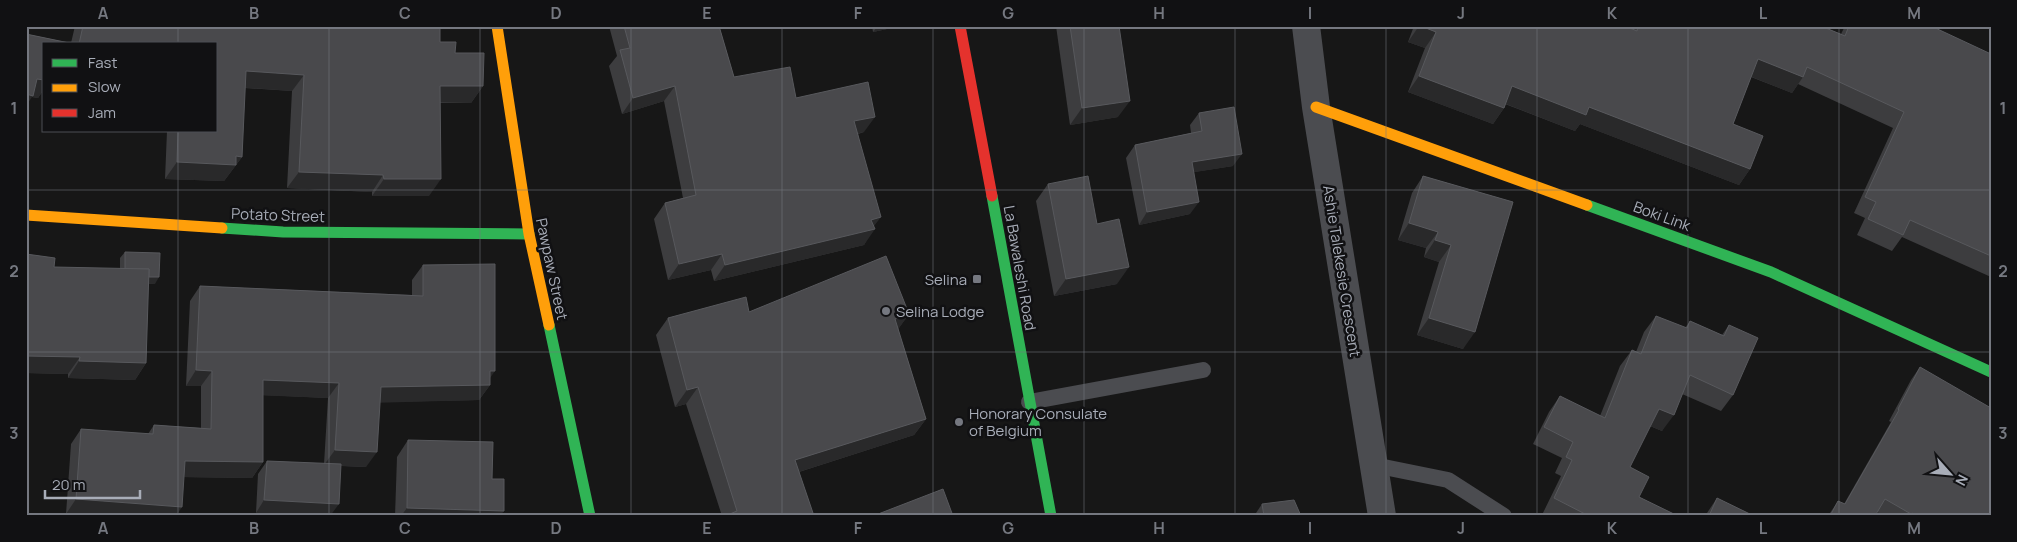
<svg xmlns="http://www.w3.org/2000/svg" width="2017" height="542" viewBox="0 0 2017 542" font-family="Manrope,sans-serif">
  <rect width="100%" height="100%" fill="#171717"/>
  <g fill="none" stroke-linecap="round" stroke-linejoin="round">
    <g stroke="#4b4c50" stroke-width="16">
      <polyline points="1029,402 1203,370"/>
      <polyline points="1374,465 1448,480 1504,516"/>
    </g>
    <polyline stroke="#4b4c50" stroke-width="28" points="1306,26 1316,107 1382,516"/>
    <g stroke="#30b455" stroke-width="11">
      <polyline points="992,196 1051,516"/>
      <polyline points="1587,205 1771,272 1991,372"/>
      <polyline points="222,228 283,232 529,234"/>
      <polyline points="549,325 590,516"/>
    </g>
    <g stroke="#ff9f0a" stroke-width="11">
      <polyline points="497,26 529,234 549,325"/>
      <polyline points="1316,107 1587,205"/>
      <polyline points="26,215 222,228"/>
    </g>
    <polyline stroke="#e5322d" stroke-width="11" points="960,26 992,196"/>
  </g>
  <g fill="#3d3d3f">
    <polygon points="75,26 440,26 440,42 455,53 483,86 471,103 440,103 429,196 372,196 372,192 287,188 292,91 245,88 242,157 224,181 165,179 167,131 216,131 216,44 44,44 42,92 38,98 32,97 26,34 71,43"/>
    <polygon points="609,26 719,26 734,77 796,98 864,132 858,134 874,227 864,245 714,281 711,270 668,280 654,219 665,203 683,198 664,101 622,114 609,66 617,56"/>
    <polygon points="872,26 901,26 873,32"/>
    <polygon points="1056,26 1119,26 1118,117 1070,125"/>
    <polygon points="1414,26 1625,26 1632,29 1633,26 1821,26 1841,34 1845,26 1931,26 1990,162 1991,162 1991,277 1902,237 1892,251 1857,235 1865,218 1854,213 1893,128 1798,84 1792,93 1751,77 1733,124 1750,169 1739,185 1580,124 1575,131 1505,104 1504,108 1493,124 1408,92 1425,48 1408,42"/>
    <polygon points="1199,113 1233,166 1194,172 1190,214 1139,225 1126,158 1135,145 1191,133 1190,125"/>
    <polygon points="1423,176 1513,202 1463,349 1417,335 1439,262 1424,257 1426,248 1398,240 1412,193"/>
    <polygon points="1048,184 1097,224 1117,284 1054,296 1036,201"/>
    <polygon points="125,252 155,284 148,284 146,363 135,380 68,378 68,374 26,373 26,254 54,267 120,269 120,258"/>
    <polygon points="423,265 490,379 490,385 479,400 380,402 366,467 341,466 256,513 258,474 267,461 324,464 328,398 263,395 263,462 252,478 184,477 66,514 71,444 81,429 148,434 154,425 201,428 201,386 186,386 190,301 200,286 412,295 412,280"/>
    <polygon points="749,312 909,314 898,329 926,419 914,435 799,472 814,516 722,516 686,404 675,407 656,335 668,318"/>
    <polygon points="1656,316 1685,328 1690,321 1722,335 1729,325 1733,395 1721,411 1682,394 1662,431 1650,426 1630,467 1639,497 1678,516 1545,516 1542,515 1561,476 1555,473 1562,458 1533,444 1549,412 1560,396 1600,416 1620,366 1632,350 1636,352 1644,332"/>
    <polygon points="1920,367 1991,516 1884,516 1877,512 1875,516 1828,516 1838,501 1844,504 1891,422 1889,421 1911,380"/>
    <polygon points="408,440 492,479 500,516 395,516 397,457"/>
    <polygon points="1717,498 1754,516 1705,516"/>
    <polygon points="1262,504 1301,516 1254,516"/>
  </g>
  <g fill="#29292a">
    <polygon points="878,26 901,26 873,32"/>
    <polygon points="1419,26 1436,32 1425,48 1408,42"/>
    <polygon points="1758,59 1803,77 1792,93 1747,75"/>
    <polygon points="246,71 304,75 292,91 235,87"/>
    <polygon points="1419,76 1504,108 1493,124 1408,92"/>
    <polygon points="37,79 44,80 44,93 42,92 38,98 32,97 26,106 26,94"/>
    <polygon points="440,86 483,86 471,103 428,102"/>
    <polygon points="675,86 664,101 622,114 633,98"/>
    <polygon points="1512,86 1589,107 1750,169 1739,185 1580,124 1575,131 1501,102"/>
    <polygon points="1130,101 1118,117 1070,125 1082,108"/>
    <polygon points="875,117 864,132 843,137 854,121"/>
    <polygon points="1242,154 1233,166 1183,174 1192,162"/>
    <polygon points="236,156 242,157 224,181 165,179 177,162"/>
    <polygon points="299,172 383,175 372,192 287,188"/>
    <polygon points="384,179 441,179 429,196 372,196"/>
    <polygon points="1199,202 1190,214 1139,225 1147,212"/>
    <polygon points="881,217 871,230 875,229 864,245 714,281 725,265"/>
    <polygon points="1409,223 1438,232 1426,248 1398,240"/>
    <polygon points="1435,240 1451,245 1439,262 1424,257"/>
    <polygon points="722,254 711,270 668,280 679,264"/>
    <polygon points="1129,267 1117,284 1054,296 1066,279"/>
    <polygon points="124,276 159,277 155,284 120,283"/>
    <polygon points="909,314 897,331 895,319"/>
    <polygon points="1429,318 1475,332 1463,349 1417,335"/>
    <polygon points="26,356 80,357 68,374 26,373"/>
    <polygon points="79,361 146,363 135,380 68,378"/>
    <polygon points="196,370 212,371 201,386 186,386"/>
    <polygon points="490,371 495,371 485,385 490,385 479,400 370,403 381,387"/>
    <polygon points="263,380 339,383 328,398 252,395"/>
    <polygon points="698,387 686,404 675,407 687,390"/>
    <polygon points="1659,409 1674,415 1662,431 1648,425"/>
    <polygon points="926,419 914,435 783,477 795,460"/>
    <polygon points="335,450 377,452 366,467 324,465"/>
    <polygon points="185,461 263,462 252,478 175,477"/>
    <polygon points="76,499 182,507 176,516 84,516 66,514"/>
    <polygon points="264,500 339,504 330,516 256,513"/>
    <polygon points="407,508 504,511 500,516 401,516"/>
  </g>
  <g fill="#49494c" stroke="#58595d">
    <polygon points="83,26 440,26 440,42 456,42 455,53 484,53 483,86 440,86 441,179 384,179 383,175 299,172 304,75 246,71 242,157 236,156 236,165 177,162 178,131 216,131 216,44 79,44"/>
    <polygon points="624,26 719,26 734,77 790,67 796,98 868,82 875,117 854,121 881,217 871,220 875,229 725,265 722,254 679,264 665,203 696,195 675,86 633,98 620,50 630,48"/>
    <polygon points="1070,26 1119,26 1130,101 1082,108"/>
    <polygon points="1421,26 1625,26 1637,31 1638,26 1821,26 1845,36 1849,26 1931,26 1991,54 1991,160 1990,162 1991,162 1991,256 1910,220 1903,235 1868,219 1876,202 1865,197 1904,112 1807,67 1803,77 1758,59 1733,124 1763,136 1750,169 1589,107 1586,115 1512,86 1504,108 1419,76 1436,32"/>
    <polygon points="26,34 74,44 44,44 44,80 37,79 33,96 26,94"/>
    <polygon points="1234,107 1242,154 1192,162 1199,202 1147,212 1135,145 1202,131 1199,113"/>
    <polygon points="1088,176 1097,224 1119,219 1129,267 1066,279 1048,184"/>
    <polygon points="1423,176 1513,202 1475,332 1429,318 1451,245 1435,240 1438,232 1409,223"/>
    <polygon points="125,252 160,253 159,277 149,277 149,269 125,269"/>
    <polygon points="26,254 55,258 54,267 149,269 146,363 79,361 80,357 26,356"/>
    <polygon points="886,256 909,314 895,319 926,419 795,460 814,516 725,516 737,511 698,387 687,390 668,318 746,297 749,312"/>
    <polygon points="495,264 495,371 490,371 490,385 381,387 377,452 335,450 339,383 263,380 263,462 185,461 182,507 76,499 81,429 153,434 154,425 211,429 212,371 196,370 200,286 423,296 423,265"/>
    <polygon points="1656,316 1687,328 1690,321 1724,336 1729,325 1758,338 1733,395 1690,375 1674,415 1659,409 1630,467 1649,477 1639,497 1678,516 1589,516 1554,498 1572,460 1566,457 1573,442 1544,427 1560,396 1605,418 1632,350 1641,354"/>
    <polygon points="1920,367 1991,408 1991,516 1917,516 1912,513 1911,514 1885,499 1875,516 1830,516 1838,501 1845,504 1899,410 1898,409"/>
    <polygon points="408,440 493,442 492,479 504,479 504,511 407,508"/>
    <polygon points="267,461 341,464 339,504 264,500"/>
    <polygon points="943,489 953,516 873,516"/>
    <polygon points="1717,498 1754,516 1709,516"/>
    <polygon points="1294,500 1301,516 1264,516 1262,504"/>
  </g>
  <path fill="none" stroke="#757880" stroke-width="1" stroke-opacity="0.55" d="M178,26v18M329,26v490M480,26v490M631,26v490M782,26v490M933,26v490M1084,26v490M1235,26v490M1386,26v490M1537,26v490M1688,26v490M1839,26v490M178,131v385M26,190h1965M26,352h1965"/>
  <g fill="#757880" stroke="#111113" stroke-width="2">
    <rect x="972" y="274" width="10" height="10" rx="2.5"/>
    <circle cx="886" cy="311" r="5"/>
    <circle cx="959" cy="422" r="5"/>
  </g>
  <g text-anchor="middle" dominant-baseline="central" stroke-width="5" stroke-linejoin="round" paint-order="stroke">
    <g font-size="15" fill="#a8adb8" stroke="#111113">
      <text transform="translate(278 215) rotate(2)">Potato Street</text>
      <text transform="translate(1662 216) rotate(20)">Boki Link</text>
      <text transform="translate(1020 268) rotate(80)">La Bawaleshi Road</text>
      <text transform="translate(552 269) rotate(78)">Pawpaw Street</text>
      <text transform="translate(1342 271) rotate(81)">Ashie Talekesie Crescent</text>
    </g>
    <g font-size="15" fill="#a8adb8" stroke="#111113" text-anchor="start">
      <text x="967" y="279" text-anchor="end">Selina</text>
      <text x="896" y="311">Selina Lodge</text>
      <text x="969" y="413">Honorary Consulate<tspan x="969" dy="17">of Belgium</tspan></text>
    </g>
  </g>
  <rect width="2017" height="542" fill="none" stroke="#111113" stroke-width="55"/>
  <rect x="42" y="42" width="175" height="90" fill="#111113" stroke="#4d4f55"/>
  <rect x="52" y="59" width="25" height="8" fill="#30b455" stroke="#4d4f55"/>
  <text x="88" y="68" font-size="15" fill="#a8adb8">Fast</text>
  <rect x="52" y="84" width="25" height="8" fill="#ff9f0a" stroke="#4d4f55"/>
  <text x="88" y="92" font-size="15" fill="#a8adb8">Slow</text>
  <rect x="52" y="109" width="25" height="8" fill="#e5322d" stroke="#4d4f55"/>
  <text x="88" y="118" font-size="15" fill="#a8adb8">Jam</text>
  <g transform="translate(1950 474) rotate(117)" stroke="#111113" stroke-width="4" paint-order="stroke">
  <path d="M0-4L9 19L0 12L-9 19Z" fill="#a8adb8"/>
  <text y="-8" font-size="14" font-weight="bold" text-anchor="middle" fill="#a8adb8">N</text>
  </g>
  <path d="M45 490v8h95v-8" fill="none" stroke="#a8adb8" stroke-width="2.5"/>
  <text x="52" y="490" font-size="15" fill="#a8adb8" stroke="#111113" stroke-width="4" paint-order="stroke">20 m</text>
  <rect x="28" y="28" width="1962" height="486" fill="none" stroke="#757880" stroke-width="2"/>
  <g font-size="16" text-anchor="middle" font-weight="bold" fill="#757880">
    <text x="103" y="19">A</text>
    <text x="254" y="19">B</text>
    <text x="405" y="19">C</text>
    <text x="556" y="19">D</text>
    <text x="707" y="19">E</text>
    <text x="858" y="19">F</text>
    <text x="1008" y="19">G</text>
    <text x="1159" y="19">H</text>
    <text x="1310" y="19">I</text>
    <text x="1461" y="19">J</text>
    <text x="1612" y="19">K</text>
    <text x="1763" y="19">L</text>
    <text x="1914" y="19">M</text>
    <text x="14" y="114">1</text>
    <text x="2003" y="114">1</text>
    <text x="14" y="277">2</text>
    <text x="2003" y="277">2</text>
    <text x="14" y="439">3</text>
    <text x="2003" y="439">3</text>
    <text x="103" y="534">A</text>
    <text x="254" y="534">B</text>
    <text x="405" y="534">C</text>
    <text x="556" y="534">D</text>
    <text x="707" y="534">E</text>
    <text x="858" y="534">F</text>
    <text x="1008" y="534">G</text>
    <text x="1159" y="534">H</text>
    <text x="1310" y="534">I</text>
    <text x="1461" y="534">J</text>
    <text x="1612" y="534">K</text>
    <text x="1763" y="534">L</text>
    <text x="1914" y="534">M</text>
  </g>
</svg>
